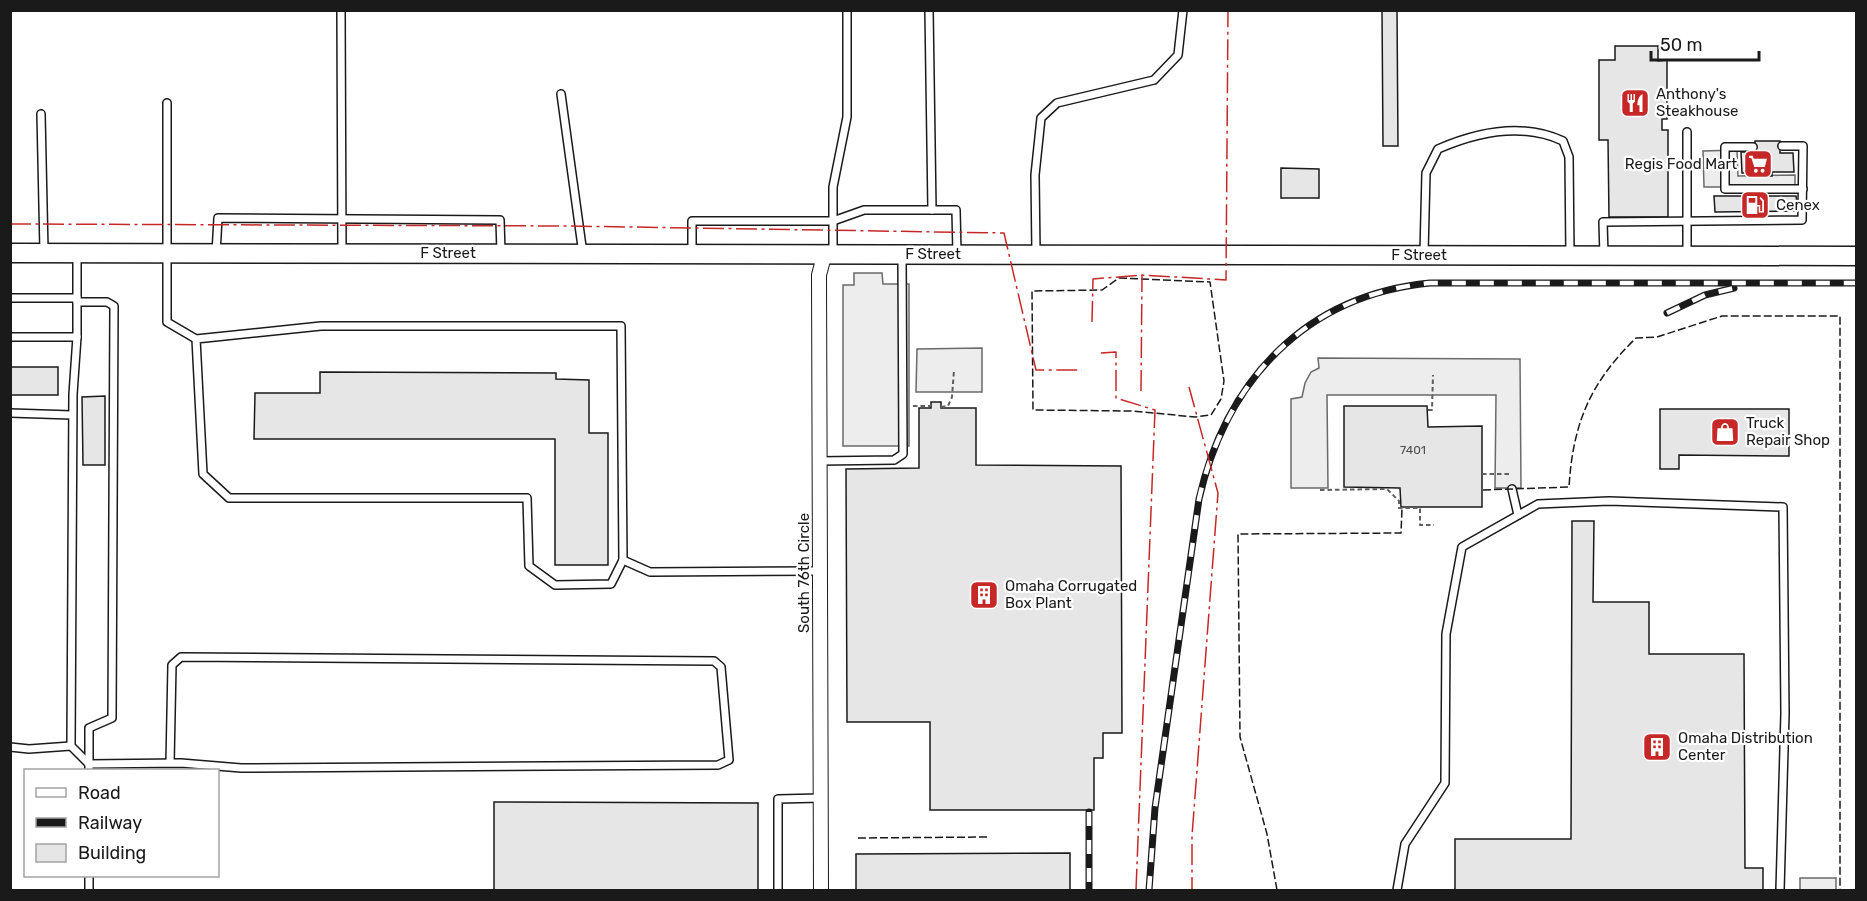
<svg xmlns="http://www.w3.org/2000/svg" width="1867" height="901" viewBox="0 0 1867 901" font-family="Rubik,sans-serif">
  <rect width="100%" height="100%" fill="#fff"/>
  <g fill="#ededed" stroke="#6a6a6a" stroke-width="1.5">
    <polygon points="1737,150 1738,176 1795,175 1795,187 1704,187 1703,151"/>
    <polygon points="854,273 882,273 883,284 909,284 909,446 843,446 843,285 854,285"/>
    <polygon points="982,348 982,392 916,392 917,349"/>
    <polygon points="1318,358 1520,359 1521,488 1495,488 1496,395 1327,395 1328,488 1291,488 1291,399 1302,397 1305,383 1311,372 1319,368"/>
    <rect x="1800" y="878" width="36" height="12"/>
  </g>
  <g fill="#e6e6e6" stroke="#1a1a1a" stroke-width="1.5">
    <polygon points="1382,10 1397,10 1398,146 1383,146"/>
    <polygon points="1615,46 1658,46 1658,61 1667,60 1667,119 1662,119 1662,130 1668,130 1668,217 1609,217 1608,140 1599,140 1599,60 1615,60"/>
    <polygon points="1755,141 1780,141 1780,153 1793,153 1794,172 1772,172 1772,176 1762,176 1762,173 1742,173 1741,152 1755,152"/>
    <polygon points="1281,168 1319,169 1319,198 1281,198"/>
    <polygon points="1714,196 1796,196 1798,211 1715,212"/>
    <rect x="10" y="367" width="48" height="28"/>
    <polygon points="320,372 556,373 556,379 589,380 589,433 608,433 608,565 555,565 555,439 254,439 255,393 320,393"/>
    <polygon points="105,396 105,465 83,465 82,397"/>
    <polygon points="931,402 941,402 941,408 976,408 976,465 1121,466 1122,733 1103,733 1103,758 1094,758 1094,810 930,810 930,722 847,722 846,469 919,468 919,408 931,408"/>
    <polygon points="1344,406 1427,406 1428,427 1482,426 1482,507 1401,507 1400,488 1344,487"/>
    <polygon points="1660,409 1789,409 1789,456 1679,455 1679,469 1660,469"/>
    <polygon points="1572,521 1594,521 1593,602 1649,602 1649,654 1744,654 1745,868 1763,868 1763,890 1455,890 1455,839 1571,839"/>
    <polygon points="494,802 758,803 758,890 494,890"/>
    <polygon points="1070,853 1070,890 856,890 856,854"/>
  </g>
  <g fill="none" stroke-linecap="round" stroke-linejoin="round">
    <g stroke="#1a1a1a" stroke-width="10">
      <g id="lane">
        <polyline points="341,10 342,253"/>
        <polyline points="929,10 932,210"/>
        <polyline points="561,94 583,254"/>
        <polyline points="167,103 167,322 196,339 203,474 229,498 527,498 529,566 555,585 611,584 623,560 621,326 321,326 196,339"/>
        <polyline points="41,114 44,251"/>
        <polyline points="1753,147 1725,147 1725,189 1803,189"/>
        <polyline points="216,253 218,218 500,220 501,253"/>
        <polyline points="833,253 833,187 847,117 847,10"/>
        <polyline points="1036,253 1035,175 1041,118 1057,103 1154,80 1178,55 1183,10"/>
        <path d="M1424,253l2,-80 12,-24c39,-17 84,-27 125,-8l6,16 1,98"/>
        <polyline points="1687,253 1687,132"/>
        <polyline points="692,254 692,221 833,221 864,210 956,210 957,254"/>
        <polyline points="77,255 77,337 73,394 71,746 89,764 181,763 241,768 718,765 729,760 721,667 714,661 181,657 172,665 170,763"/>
        <polyline points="1604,255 1603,222 1802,220 1803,146 1782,146"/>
        <polyline points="10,298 77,298"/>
        <polyline points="77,302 107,302 114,306 112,718 89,728 89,770"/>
        <polyline points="10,337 77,337"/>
        <polyline points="10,413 72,415"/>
        <polyline points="820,461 894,460 903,454 902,257"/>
        <polyline points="1512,489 1518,515"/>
        <polyline points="623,560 650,572 821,571"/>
        <polyline points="10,747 29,749 71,746"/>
        <polyline points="89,890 89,876"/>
        <polyline points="778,890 778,799 821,798"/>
        <polyline points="1397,890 1405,844 1445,783 1446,634 1462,547 1538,504 1609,501 1783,507 1785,713 1780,890"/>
      </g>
    </g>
    <g stroke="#1a1a1a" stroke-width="16">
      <polyline id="street" points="821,890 819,275 824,256"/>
    </g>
    <g stroke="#1a1a1a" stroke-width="21">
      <polyline id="secondary" points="10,253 1856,256"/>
    </g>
    <g stroke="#5f5f5f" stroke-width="2" stroke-dasharray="4.5 3" stroke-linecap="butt">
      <polyline points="913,406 931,406"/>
      <polyline points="941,407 948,406 952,397 954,370"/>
      <polyline points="1428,410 1432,410 1433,375"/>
      <polyline points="1482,474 1512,474"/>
      <polyline points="1320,490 1387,489 1399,501 1399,508 1420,508 1420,525 1434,525"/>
    </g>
    <use href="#lane" stroke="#fff" stroke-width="7"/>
    <use href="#street" stroke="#fff" stroke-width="14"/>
    <use href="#secondary" stroke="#fff" stroke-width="18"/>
    <g stroke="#1a1a1a" stroke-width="7">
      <g id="rail">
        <polyline points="1667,313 1705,295 1734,288"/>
        <polyline points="1089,812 1089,890"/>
        <path d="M1149,890l6,-82 44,-309c27,-118 106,-204 231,-216h426"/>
      </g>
    </g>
    <use href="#rail" stroke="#fff" stroke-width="4.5" stroke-dasharray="14" stroke-linecap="butt"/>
    <g stroke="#1a1a1a" stroke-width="1.5" stroke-dasharray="8 3" stroke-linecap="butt">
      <polygon points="1119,278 1210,282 1224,381 1221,399 1211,415 1195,417 1133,411 1033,410 1032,291 1102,290"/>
      <path d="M1483,490l86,-3c4,-64 21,-104 67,-149l21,-1 65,-21h118v574"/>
      <polyline points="858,838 988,837"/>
      <polyline points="1277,890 1267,834 1240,737 1238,534 1401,533 1402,509"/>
    </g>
    <g stroke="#c62828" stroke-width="1.5" stroke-dasharray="21 4.5 3 4.5" stroke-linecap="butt">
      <polyline points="10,224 568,226 1004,233 1036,370 1082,370"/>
      <polyline points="1092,322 1093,279 1142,275 1226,280 1228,10"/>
      <polyline points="1101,353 1116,352 1116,398 1155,410 1136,890"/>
      <polyline points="1189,387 1218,493 1192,836 1192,890"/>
      <polyline points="1141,391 1142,275"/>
    </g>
  </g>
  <defs>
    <g id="restaurant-square" transform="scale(1.5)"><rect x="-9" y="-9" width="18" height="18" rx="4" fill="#c62828" stroke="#fff"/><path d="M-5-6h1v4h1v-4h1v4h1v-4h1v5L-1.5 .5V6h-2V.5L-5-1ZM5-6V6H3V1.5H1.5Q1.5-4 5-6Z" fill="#fff"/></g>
    <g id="supermarket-square" transform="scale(1.5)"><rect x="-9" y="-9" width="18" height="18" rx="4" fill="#c62828" stroke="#fff"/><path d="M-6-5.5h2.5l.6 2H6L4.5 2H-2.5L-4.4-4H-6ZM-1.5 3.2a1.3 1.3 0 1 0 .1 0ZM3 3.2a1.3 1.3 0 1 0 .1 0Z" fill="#fff"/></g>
    <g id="fuel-square" transform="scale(1.5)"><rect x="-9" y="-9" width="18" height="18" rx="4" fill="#c62828" stroke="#fff"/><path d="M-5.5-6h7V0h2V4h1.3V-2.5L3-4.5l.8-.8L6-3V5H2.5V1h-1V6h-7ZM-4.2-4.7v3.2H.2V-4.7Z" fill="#fff"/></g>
    <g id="shop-square" transform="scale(1.5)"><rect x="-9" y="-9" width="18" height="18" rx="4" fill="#c62828" stroke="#fff"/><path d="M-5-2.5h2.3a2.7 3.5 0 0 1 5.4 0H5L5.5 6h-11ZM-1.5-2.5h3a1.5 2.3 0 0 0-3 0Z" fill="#fff"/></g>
    <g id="building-square" transform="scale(1.5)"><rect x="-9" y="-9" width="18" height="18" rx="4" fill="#c62828" stroke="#fff"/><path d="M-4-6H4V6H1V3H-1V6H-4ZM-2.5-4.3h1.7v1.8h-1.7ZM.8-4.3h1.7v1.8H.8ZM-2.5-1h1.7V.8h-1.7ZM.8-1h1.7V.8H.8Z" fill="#fff"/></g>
  </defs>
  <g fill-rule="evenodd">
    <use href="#restaurant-square" x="1635" y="103"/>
    <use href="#supermarket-square" x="1758" y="164"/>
    <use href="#fuel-square" x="1755" y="205"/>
    <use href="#shop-square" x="1725" y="432"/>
    <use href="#building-square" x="984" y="595"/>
    <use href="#building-square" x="1657" y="747"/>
  </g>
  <g text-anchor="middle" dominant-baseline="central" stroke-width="4.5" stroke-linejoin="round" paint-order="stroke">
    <g font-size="12" fill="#4d4d4d">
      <text x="1413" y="450">7401</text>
    </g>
    <g font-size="15" fill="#1a1a1a" stroke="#fff" text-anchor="start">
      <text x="1656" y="94">Anthony's<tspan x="1656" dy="17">Steakhouse</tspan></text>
      <text x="1737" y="164" text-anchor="end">Regis Food Mart</text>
      <text x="1776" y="205">Cenex</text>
      <text x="1746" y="423">Truck<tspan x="1746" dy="17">Repair Shop</tspan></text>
      <text x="1005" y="586">Omaha Corrugated<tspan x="1005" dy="17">Box Plant</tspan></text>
      <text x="1678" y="738">Omaha Distribution<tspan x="1678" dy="17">Center</tspan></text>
    </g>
    <g font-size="15" fill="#1a1a1a" stroke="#fff">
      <text x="448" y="253">F Street</text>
      <text x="933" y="254">F Street</text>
      <text x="1419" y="255">F Street</text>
      <text transform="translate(804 573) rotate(-90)">South 76th Circle</text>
    </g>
  </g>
  <rect width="1867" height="901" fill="none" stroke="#1a1a1a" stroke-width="24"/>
  <rect x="24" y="769" width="195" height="108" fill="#ffffff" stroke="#a3a3a3" stroke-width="1.5"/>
  <rect x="36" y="788" width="30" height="9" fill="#ffffff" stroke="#a3a3a3" stroke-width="1.5"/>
  <text x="78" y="799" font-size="18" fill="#1a1a1a">Road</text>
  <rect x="36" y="818" width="30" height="9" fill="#1a1a1a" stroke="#a3a3a3" stroke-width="1.5"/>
  <text x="78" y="829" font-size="18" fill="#1a1a1a">Railway</text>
  <rect x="36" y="844" width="30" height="18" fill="#e6e6e6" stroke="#a3a3a3" stroke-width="1.5"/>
  <text x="78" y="859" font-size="18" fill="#1a1a1a">Building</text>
  <path d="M1651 51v9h108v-9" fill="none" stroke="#1a1a1a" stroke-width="3"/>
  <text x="1660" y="51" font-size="18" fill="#1a1a1a" stroke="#ffffff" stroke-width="4.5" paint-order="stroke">50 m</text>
</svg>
